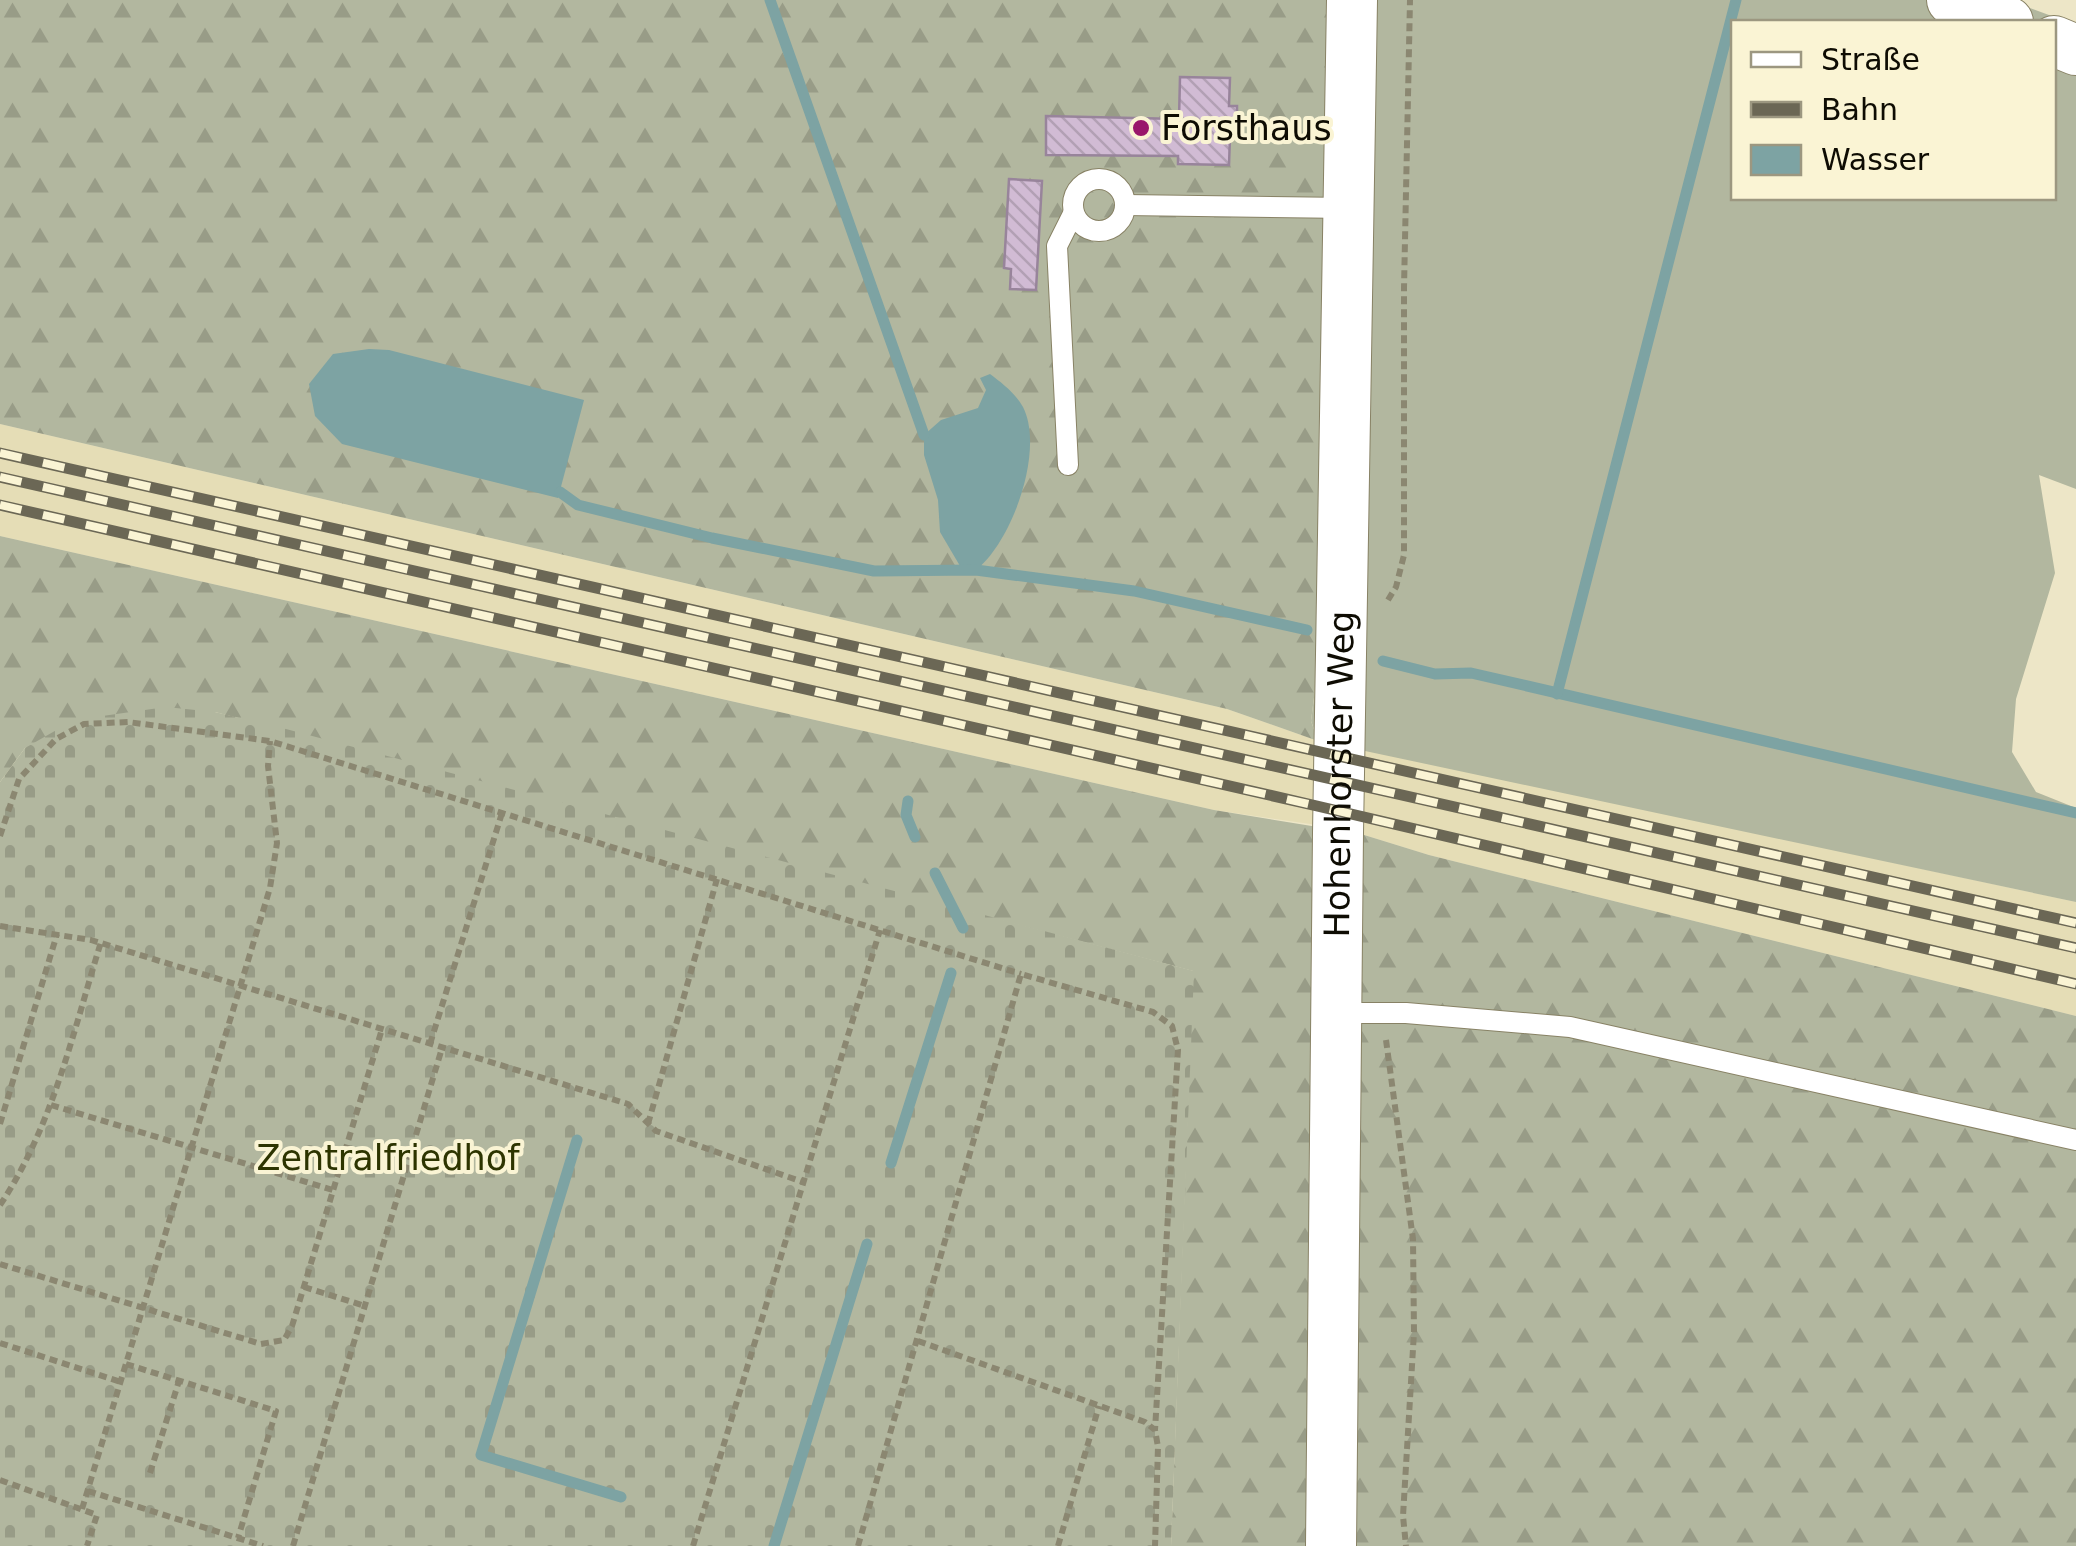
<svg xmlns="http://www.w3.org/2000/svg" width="2076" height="1546" viewBox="0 0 2076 1546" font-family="'DejaVu Sans',sans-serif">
  <defs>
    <pattern id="forest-firs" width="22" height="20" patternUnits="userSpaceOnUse" patternTransform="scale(2.5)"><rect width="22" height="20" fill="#b2b79f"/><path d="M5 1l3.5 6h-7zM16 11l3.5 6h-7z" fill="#989c87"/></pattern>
    <pattern id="cemetery-stones" width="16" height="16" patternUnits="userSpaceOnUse" patternTransform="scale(2.5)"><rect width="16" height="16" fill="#b2b79f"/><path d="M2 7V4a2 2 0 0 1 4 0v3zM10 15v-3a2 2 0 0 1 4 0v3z" fill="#989c87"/></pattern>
    <pattern id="building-back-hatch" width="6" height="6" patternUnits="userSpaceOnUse" patternTransform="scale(2.5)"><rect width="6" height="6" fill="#d1bbd4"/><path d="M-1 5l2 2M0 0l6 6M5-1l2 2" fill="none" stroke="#b2a0b4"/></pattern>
  </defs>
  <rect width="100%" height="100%" fill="#ede6c7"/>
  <g fill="#e5ddb6">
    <polygon points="0,424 1227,709 1318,741 1317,825 1214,810 0,536"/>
    <polygon points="1362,748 2076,902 2076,1016 1429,855 1361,834"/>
  </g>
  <path fill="#b2b79f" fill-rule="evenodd" d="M1330,0h678l68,25v464l-37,-14 16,98 -39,126 -4,53 24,40 40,16v94l-758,-161 -7,-20 11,-86zM1734,22h320v176h-320z"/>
  <g fill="url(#forest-firs)">
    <polygon points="0,0 1330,0 1322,635 1311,721 1318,741 1227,709 0,424"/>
    <polygon points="0,536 1214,810 1361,834 1429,855 2076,1016 2076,1546 1171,1546 1193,971 215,712 25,748 0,782"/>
  </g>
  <polygon fill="url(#cemetery-stones)" points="166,707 215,712 286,729 1194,971 1171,1546 0,1546 0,782 25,748 74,720"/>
  <g fill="#7da3a3">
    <polygon points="369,349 389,350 584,400 558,498 342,444 315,416 309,384 333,354"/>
    <path d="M990,374c12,9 25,19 33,33 22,43 -11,135 -47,163l-16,-4 -20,-34 -2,-32 -14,-45v-20l17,-15 37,-12 8,-18 -6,-12z"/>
  </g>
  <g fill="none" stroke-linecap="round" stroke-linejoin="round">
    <g stroke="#7da3a3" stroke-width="11">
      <polyline points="770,0 924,435"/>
      <polyline points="560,492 578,505 712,538 874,571 976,570 1134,591 1307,630"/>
      <polyline points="1383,661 1435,674 1471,673 2076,813"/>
      <polyline points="1557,694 1736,0"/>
      <polyline points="908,801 906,815 915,837"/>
      <polyline points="935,873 963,928"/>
      <polyline points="577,1140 481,1455 621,1497"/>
      <polyline points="891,1163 951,973"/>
      <polyline points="774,1546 867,1244"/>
    </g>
  </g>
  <g fill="url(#building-back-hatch)" stroke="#98849b" stroke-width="2.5">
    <polygon points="1180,77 1230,78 1229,106 1237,106 1237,137 1230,137 1229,165 1178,164 1178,156 1046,155 1046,116 1179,119"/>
    <polygon points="1009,179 1042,181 1036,290 1010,289 1011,269 1004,268"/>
  </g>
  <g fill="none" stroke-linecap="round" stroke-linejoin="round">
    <g stroke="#888265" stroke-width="22">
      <g id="service">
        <circle cx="1099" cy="205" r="26"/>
        <polyline points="1125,205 1348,208"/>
        <polyline points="1068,465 1057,246 1073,214"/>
        <polyline points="1337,1013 1406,1013 1570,1027 2076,1140"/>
      </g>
    </g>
    <g stroke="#888265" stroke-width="52">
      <g id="tertiary">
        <polyline points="1952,0 2008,22"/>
        <polyline points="2054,41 2076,50"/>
        <path id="s1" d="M1331,1546l7,-713 14,-833"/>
      </g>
    </g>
    <g stroke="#8b8771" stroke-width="6" stroke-dasharray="8 5" stroke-linecap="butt">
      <polyline points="1388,600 1396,587 1404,555 1404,288 1410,0"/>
      <polyline points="0,836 19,779 56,739 84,724 128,722 270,741 1021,974"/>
      <polyline points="0,926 91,940 628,1104 656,1131 803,1182"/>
      <polyline points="1386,1040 1413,1239 1414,1332 1403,1516 1406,1546"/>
      <polyline points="430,1044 502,813"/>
      <polyline points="51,1105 333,1190"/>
      <polyline points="0,1124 57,934"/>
      <polyline points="648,1124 717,879"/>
      <path d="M0,1205c53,-79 73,-173 101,-263"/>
      <polyline points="0,1264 261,1344 284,1340 292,1326 382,1029"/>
      <polyline points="304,1287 365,1306"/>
      <polyline points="918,1341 1145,1422 1155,1430 1158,1447 1155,1546"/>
      <polyline points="0,1343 121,1382"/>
      <polyline points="126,1364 276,1411 238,1538"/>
      <polyline points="150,1473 179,1381"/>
      <polyline points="0,1480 97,1515 87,1546"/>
      <polyline points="88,1491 263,1546"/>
      <polyline points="82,1509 270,888 277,843 268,766 270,741"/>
      <polyline points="293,1546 442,1048"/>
      <polyline points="693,1546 880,930"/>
      <polyline points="858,1546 1021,974 1153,1012 1172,1026 1178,1050 1155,1430"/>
      <polyline points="1058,1546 1099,1406"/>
    </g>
    <use href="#service" stroke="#fff" stroke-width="20"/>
    <use href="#tertiary" stroke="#fff" stroke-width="50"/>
    <g stroke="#6b6755" stroke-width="11">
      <g id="rail">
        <polyline points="0,453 2076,923"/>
        <polyline points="0,477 2076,948"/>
        <polyline points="0,505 1317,806 2076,984"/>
      </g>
    </g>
    <use href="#rail" stroke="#faf4d4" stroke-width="8" stroke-dasharray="22" stroke-linecap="butt"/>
  </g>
  <circle fill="#99166b" stroke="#faf4d4" stroke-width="4" cx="1141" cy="128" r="10"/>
  <g text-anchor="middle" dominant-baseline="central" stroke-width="8" stroke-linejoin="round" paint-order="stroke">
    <g font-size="35" fill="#0e0c03" stroke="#faf4d4" text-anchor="start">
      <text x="1161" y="128">Forsthaus</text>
    </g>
    <g font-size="35" fill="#0e0c03" stroke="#faf4d4">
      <text stroke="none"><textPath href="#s1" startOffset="772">Hohenhorster Weg</textPath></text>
    </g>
    <g font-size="35" fill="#2d3400" stroke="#faf4d4">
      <text x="388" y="1158">Zentralfriedhof</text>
    </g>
  </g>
  <rect x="1731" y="20" width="325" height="180" fill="#faf4d4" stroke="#9c9780" stroke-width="2.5"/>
  <rect x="1751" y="52" width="50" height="15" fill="#ffffff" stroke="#9c9780" stroke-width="2.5"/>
  <text x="1821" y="70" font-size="30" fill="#0e0c03">Straße</text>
  <rect x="1751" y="102" width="50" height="15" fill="#6b6755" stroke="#9c9780" stroke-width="2.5"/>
  <text x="1821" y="120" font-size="30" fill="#0e0c03">Bahn</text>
  <rect x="1751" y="145" width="50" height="30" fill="#7da3a3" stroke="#9c9780" stroke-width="2.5"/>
  <text x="1821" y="170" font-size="30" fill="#0e0c03">Wasser</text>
</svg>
